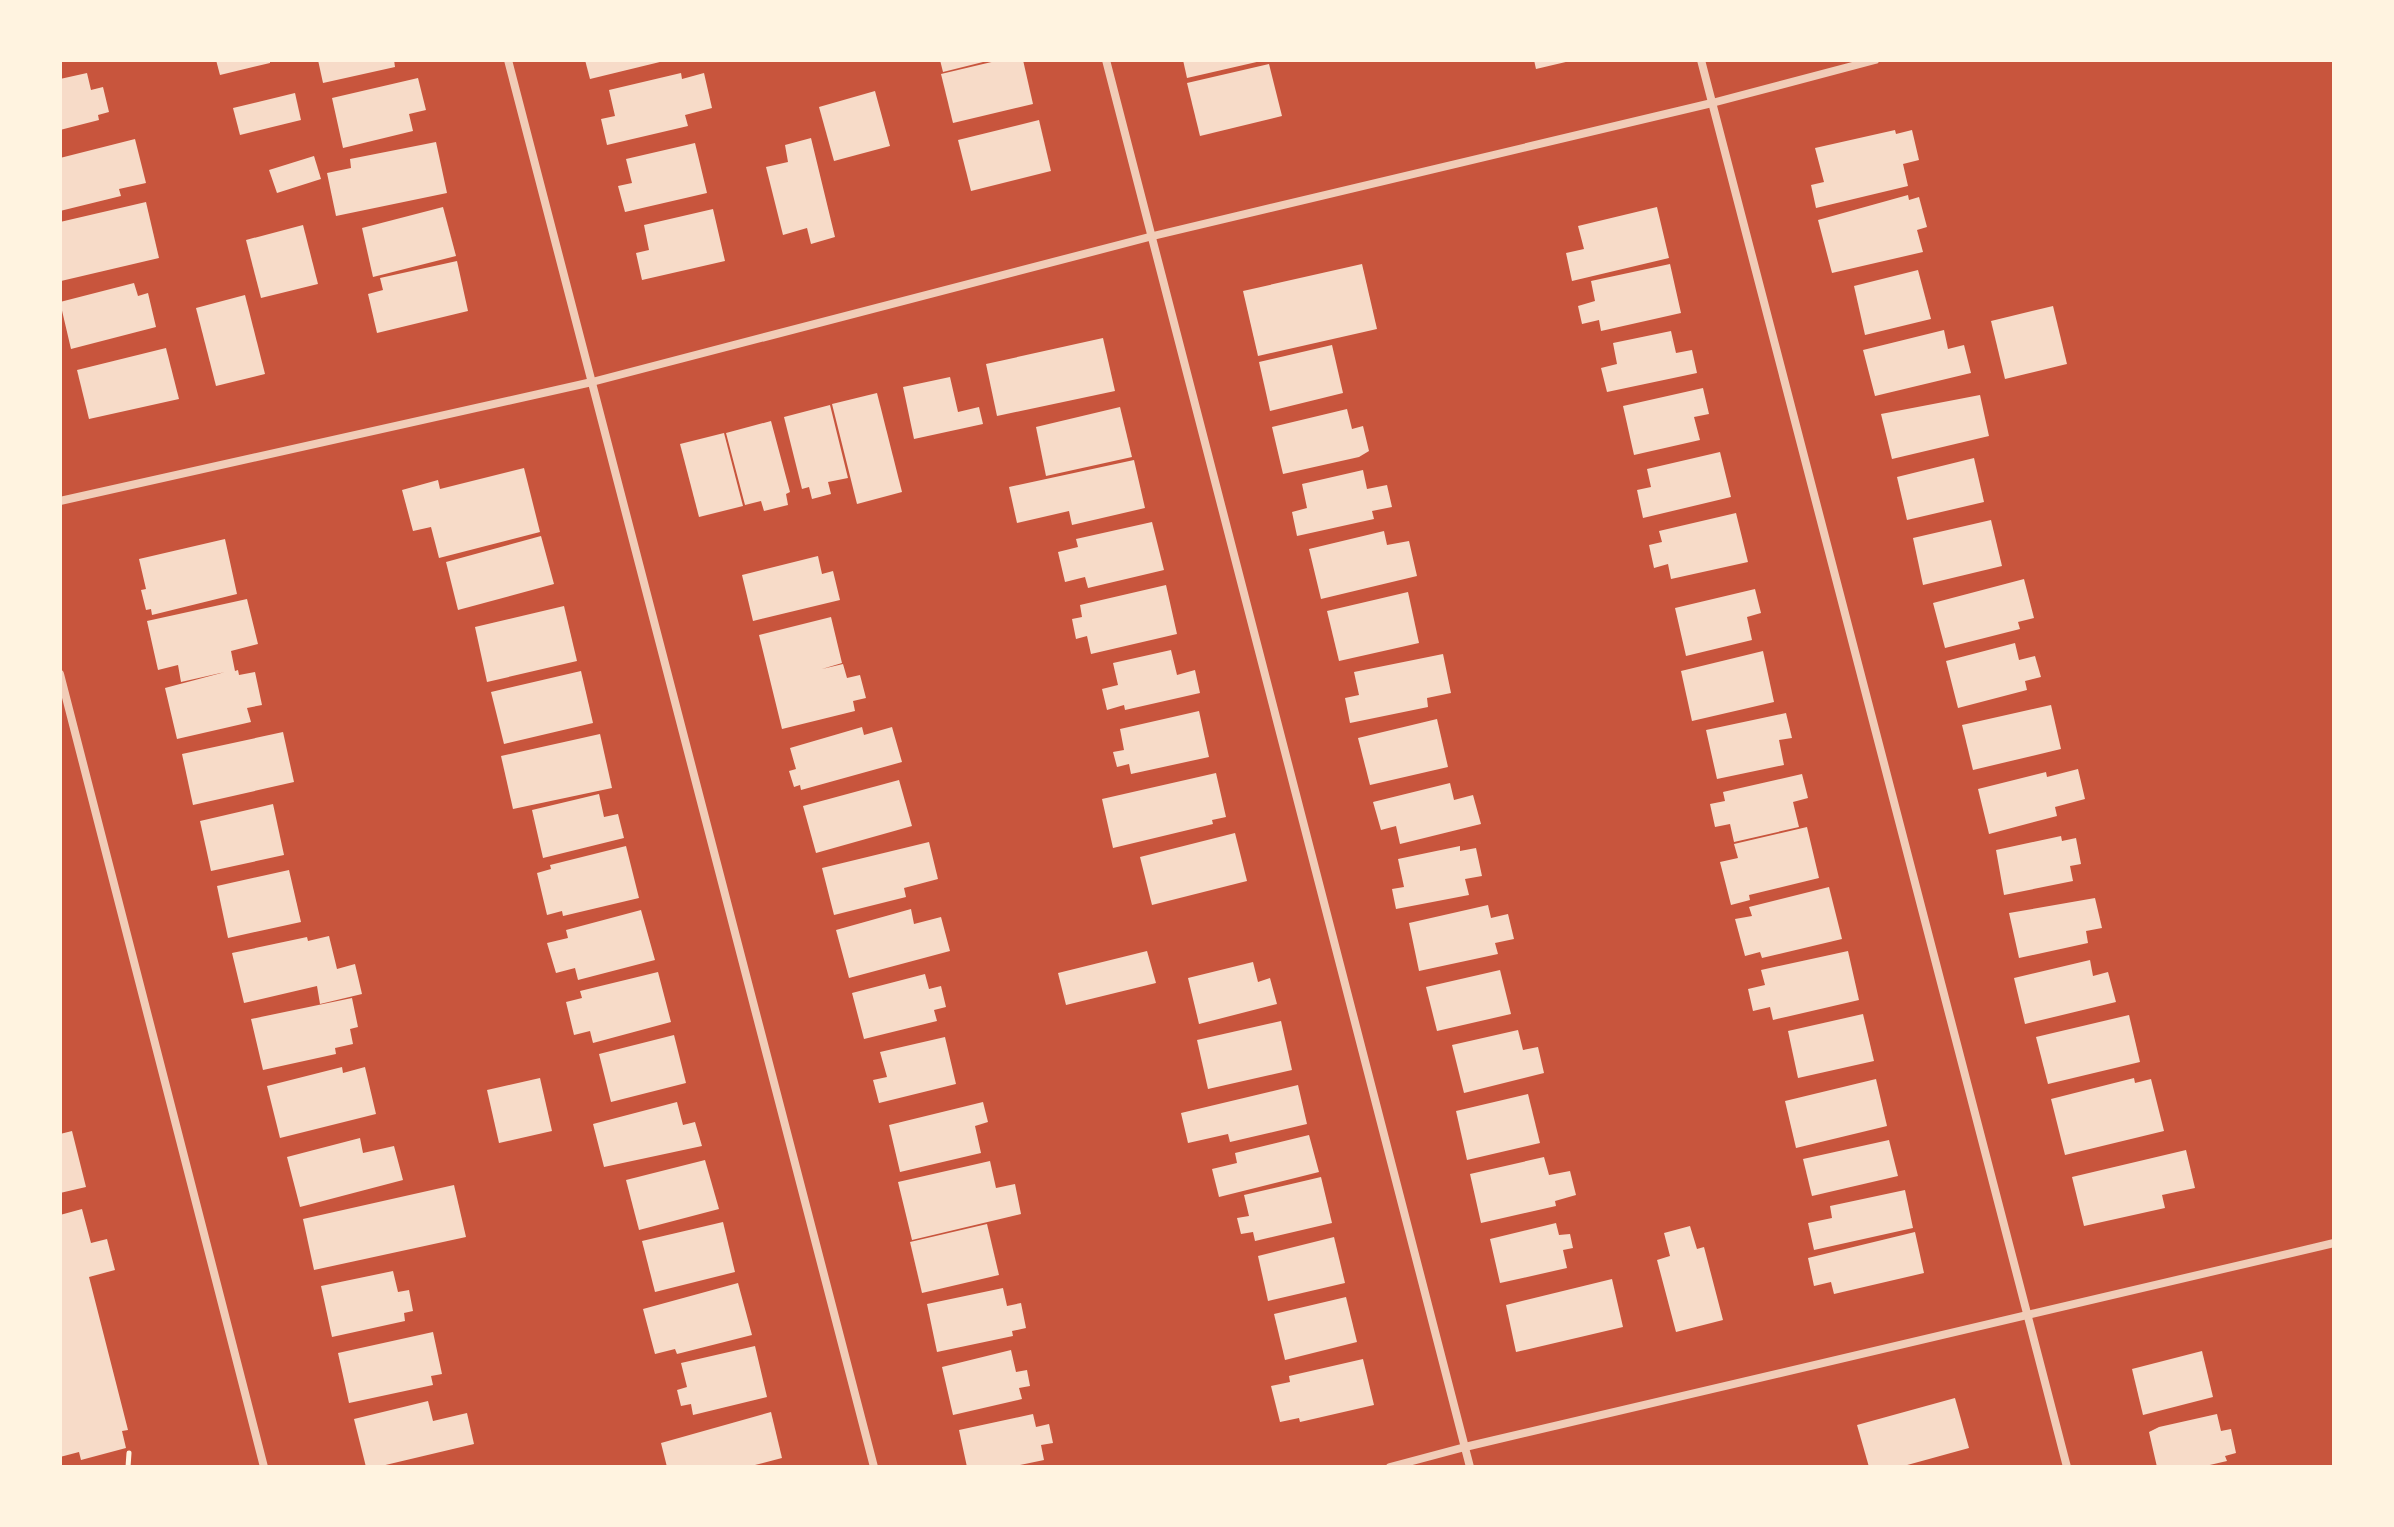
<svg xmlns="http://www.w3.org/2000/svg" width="2394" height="1527" viewBox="0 0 2394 1527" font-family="Quicksand,sans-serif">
  <rect width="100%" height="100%" fill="#c8553d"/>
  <g fill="#f7dbc8">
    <polygon points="216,60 270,60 270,63 220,75"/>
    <polygon points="318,60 394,60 395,67 323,83"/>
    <polygon points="585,60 663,60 664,61 590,79"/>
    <polygon points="940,60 987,60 987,61 943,72"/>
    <polygon points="1000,60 1023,60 1033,104 953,123 941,74"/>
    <polygon points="1183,60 1261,60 1261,61 1187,78"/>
    <polygon points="1534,60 1570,60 1570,61 1536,69"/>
    <polygon points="1269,64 1282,116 1200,136 1187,83"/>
    <polygon points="87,73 91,90 103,87 109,112 98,115 99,120 60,130 60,79"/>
    <polygon points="681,73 682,79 704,73 712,108 685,115 688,126 607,145 601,119 615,116 609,90"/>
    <polygon points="418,78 426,110 409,114 413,131 343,148 332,98"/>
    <polygon points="875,91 890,146 834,161 819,107"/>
    <polygon points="295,93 301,120 240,135 233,108"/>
    <polygon points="1039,120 1051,171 971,191 958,140"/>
    <polygon points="1895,130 1896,134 1912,130 1919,160 1903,164 1908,186 1816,208 1811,185 1824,182 1815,148"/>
    <polygon points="811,138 835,237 811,244 807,228 783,235 766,167 788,162 785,145"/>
    <polygon points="135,139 146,183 119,189 121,196 60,211 60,158"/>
    <polygon points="436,142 447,193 336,216 327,173 351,168 350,159"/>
    <polygon points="695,143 707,193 625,212 618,186 632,183 626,159"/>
    <polygon points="314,156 321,179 277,193 269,170"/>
    <polygon points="1908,195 1909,200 1919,197 1927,227 1917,230 1923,252 1832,273 1818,220"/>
    <polygon points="146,202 159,258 61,281 60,222"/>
    <polygon points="443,207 456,256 373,277 362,228"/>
    <polygon points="1657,207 1669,258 1572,281 1566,253 1584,249 1578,226"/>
    <polygon points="713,209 725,261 642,280 636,253 649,250 644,225"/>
    <polygon points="303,225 318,284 261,298 246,240"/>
    <polygon points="457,261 468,311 377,333 368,294 383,290 380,278"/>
    <polygon points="1362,264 1377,329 1258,356 1243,291"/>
    <polygon points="1670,264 1681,313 1601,331 1599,320 1582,324 1578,306 1595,301 1591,281"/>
    <polygon points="1918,270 1931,319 1865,335 1854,286"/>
    <polygon points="134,283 138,296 148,293 156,327 71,349 60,302"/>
    <polygon points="245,295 265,374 216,386 196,308"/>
    <polygon points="2053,306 2067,364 2005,379 1991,321"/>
    <polygon points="1944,330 1948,349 1964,345 1971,373 1875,396 1863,350"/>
    <polygon points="1671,331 1676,353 1692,350 1697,373 1607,392 1601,368 1617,364 1613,343"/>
    <polygon points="1103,338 1115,391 997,416 986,364"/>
    <polygon points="1332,345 1343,393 1270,411 1259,362"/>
    <polygon points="166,348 179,399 89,419 77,370"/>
    <polygon points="950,377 958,412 979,407 983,424 914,439 903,387"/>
    <polygon points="1703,388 1709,414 1694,417 1700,440 1634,455 1623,406"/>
    <polygon points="877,393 902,492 857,504 832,404"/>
    <polygon points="1980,395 1989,436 1892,459 1881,414"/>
    <polygon points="830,405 848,478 828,482 831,494 812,499 809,487 802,489 784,417"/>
    <polygon points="1120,407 1132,457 1046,476 1036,427"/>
    <polygon points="1347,409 1352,429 1363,426 1369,451 1359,457 1283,474 1272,427"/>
    <polygon points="771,421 790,492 786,494 788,505 764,511 761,501 745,505 726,433"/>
    <polygon points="724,433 743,506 699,517 680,444"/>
    <polygon points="1720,452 1731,497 1643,518 1637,490 1651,487 1647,469"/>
    <polygon points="1974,458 1984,502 1907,520 1897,477"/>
    <polygon points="1134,460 1145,508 1072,525 1069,511 1017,523 1009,487"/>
    <polygon points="524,468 540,532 439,558 431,527 413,531 402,490 438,480 440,489"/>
    <polygon points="1363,470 1367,489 1387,485 1392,507 1372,511 1374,519 1297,536 1292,512 1307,508 1302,484"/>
    <polygon points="1736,513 1748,562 1671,579 1668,564 1654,568 1649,545 1662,542 1659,531"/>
    <polygon points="1991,520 2002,566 1923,585 1913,538"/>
    <polygon points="1152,522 1164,570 1088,588 1085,577 1065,582 1058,552 1078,547 1076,539"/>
    <polygon points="1384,531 1387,545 1409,541 1417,576 1321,599 1309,549"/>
    <polygon points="541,536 554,584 458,610 446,562"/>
    <polygon points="225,539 237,594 152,615 151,609 146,610 141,590 146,589 139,559"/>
    <polygon points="818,556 822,574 833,571 840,600 753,621 742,575"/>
    <polygon points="2024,579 2034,618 2018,622 2020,629 1945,648 1933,603"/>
    <polygon points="1166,585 1177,634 1091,654 1087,636 1076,639 1072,619 1082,617 1080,605"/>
    <polygon points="1755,589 1761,613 1747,617 1752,640 1686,656 1675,608"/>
    <polygon points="1408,592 1419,643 1339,661 1327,611"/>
    <polygon points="247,599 258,644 231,651 235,671 238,670 239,675 255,672 262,705 247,708 251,722 177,739 165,688 225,672 181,682 178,665 158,670 147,621"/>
    <polygon points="564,606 577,661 487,682 475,627"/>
    <polygon points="831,617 842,663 822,669 843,664 847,678 860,675 866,698 853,701 855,711 782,729 759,635"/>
    <polygon points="2015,643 2019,660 2035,656 2041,677 2025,681 2027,690 1958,708 1946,661"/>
    <polygon points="1171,650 1177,675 1195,670 1200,693 1125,710 1124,705 1107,710 1102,689 1118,685 1113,663"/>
    <polygon points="1763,651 1774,702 1692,721 1681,671"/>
    <polygon points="1443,654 1451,693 1427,698 1428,707 1350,723 1345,698 1359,695 1354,672"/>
    <polygon points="581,671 593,723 504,744 491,692"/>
    <polygon points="2051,705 2061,749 1973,770 1962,725"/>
    <polygon points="1199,711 1209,757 1131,774 1129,764 1117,767 1113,752 1124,750 1120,729"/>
    <polygon points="1786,713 1792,738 1779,740 1784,765 1717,779 1706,730"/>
    <polygon points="1437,719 1448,767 1370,785 1358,738"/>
    <polygon points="862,727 864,735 892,727 902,762 801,790 800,785 794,787 789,771 796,769 790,748"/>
    <polygon points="283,732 294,782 193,805 182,754"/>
    <polygon points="600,734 612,788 513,809 501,756"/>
    <polygon points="2078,769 2085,799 2055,807 2057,816 1989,834 1978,789 2046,772 2047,777"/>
    <polygon points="1216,773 1226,817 1212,820 1213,824 1113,848 1102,799"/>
    <polygon points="1802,774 1808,798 1793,802 1799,827 1734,842 1730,824 1715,827 1710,804 1725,801 1723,792"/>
    <polygon points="899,780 912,826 816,853 803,806"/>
    <polygon points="1450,783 1454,800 1473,795 1481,824 1400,844 1396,826 1381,830 1373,802"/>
    <polygon points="599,794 604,817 618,814 624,838 543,858 532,810"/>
    <polygon points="273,804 284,855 211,871 200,821"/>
    <polygon points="1807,827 1819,878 1749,895 1750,900 1731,905 1720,862 1738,858 1734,844"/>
    <polygon points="1235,833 1247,881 1152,905 1140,857"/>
    <polygon points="2061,836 2062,841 2076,838 2081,864 2070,866 2073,881 2004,895 1996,850"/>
    <polygon points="929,842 938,879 904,888 906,897 834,915 822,868"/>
    <polygon points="626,846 639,898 563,916 562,911 547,915 537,873 551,869 550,865"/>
    <polygon points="1460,846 1460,851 1476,848 1482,876 1465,879 1469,895 1396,909 1392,889 1404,887 1398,859"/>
    <polygon points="289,870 301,922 228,938 217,886"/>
    <polygon points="1829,887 1842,939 1762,958 1760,952 1745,956 1735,919 1752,916 1749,907"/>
    <polygon points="2095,898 2102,928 2086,931 2088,943 2019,958 2009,913"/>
    <polygon points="1488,905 1491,918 1508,914 1514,939 1495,943 1498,954 1419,971 1409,923"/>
    <polygon points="911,909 914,924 941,917 950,951 849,978 836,930"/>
    <polygon points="641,910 655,960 578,980 575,968 556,973 547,943 568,938 566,930"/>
    <polygon points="329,936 337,969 355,964 362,994 320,1004 317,986 244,1003 232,953 307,937 308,941"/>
    <polygon points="1147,951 1156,983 1066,1005 1058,973"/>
    <polygon points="1848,951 1859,1000 1773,1020 1770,1007 1753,1011 1748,989 1765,985 1761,970"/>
    <polygon points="2090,960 2093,976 2108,972 2116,1002 2025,1024 2014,978"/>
    <polygon points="1253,962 1258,982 1270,978 1277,1004 1199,1024 1188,978"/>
    <polygon points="1500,970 1511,1014 1437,1031 1426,987"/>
    <polygon points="658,972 671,1022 593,1043 590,1031 574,1035 566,1002 582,998 580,991"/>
    <polygon points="925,974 929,989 941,986 946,1007 934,1010 937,1021 864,1039 852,993"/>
    <polygon points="352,998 358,1027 350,1029 353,1044 335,1048 336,1054 263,1070 251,1019"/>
    <polygon points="1863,1014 1874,1061 1798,1078 1788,1031"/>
    <polygon points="2129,1015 2140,1062 2048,1084 2036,1037"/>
    <polygon points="1281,1021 1292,1070 1208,1089 1197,1040"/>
    <polygon points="1518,1030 1523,1050 1538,1047 1544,1073 1464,1093 1452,1045"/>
    <polygon points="674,1035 686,1083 611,1102 599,1054"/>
    <polygon points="945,1037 956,1084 879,1103 873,1080 887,1077 880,1052"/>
    <polygon points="342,1067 343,1073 365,1067 376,1114 280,1138 267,1086"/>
    <polygon points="540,1078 552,1131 499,1143 487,1090"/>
    <polygon points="2134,1078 2135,1083 2151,1079 2164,1131 2065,1155 2051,1099"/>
    <polygon points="1876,1079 1887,1126 1796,1148 1785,1101"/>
    <polygon points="1298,1085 1307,1124 1230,1142 1228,1134 1188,1143 1181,1113"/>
    <polygon points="1528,1094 1540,1143 1467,1160 1456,1111"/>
    <polygon points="677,1102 683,1125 695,1122 702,1146 604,1167 593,1124"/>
    <polygon points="983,1102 988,1122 975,1126 981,1153 900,1172 889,1125"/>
    <polygon points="72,1131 86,1187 60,1193 60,1134"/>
    <polygon points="1309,1135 1319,1172 1219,1197 1212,1169 1237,1163 1235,1153"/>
    <polygon points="360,1138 363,1153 394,1146 403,1180 300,1207 287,1157"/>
    <polygon points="1889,1140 1898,1176 1812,1196 1803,1159"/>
    <polygon points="2186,1150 2195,1188 2162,1195 2165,1208 2084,1226 2072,1177"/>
    <polygon points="1544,1157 1549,1175 1570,1171 1576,1195 1555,1201 1556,1206 1481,1223 1470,1174"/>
    <polygon points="705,1160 719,1209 639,1230 626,1180"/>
    <polygon points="990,1161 996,1188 1015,1184 1021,1214 912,1240 898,1182"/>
    <polygon points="1321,1177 1332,1223 1255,1241 1253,1232 1241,1234 1237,1218 1249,1216 1244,1195"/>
    <polygon points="454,1185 466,1237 314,1270 303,1219"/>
    <polygon points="1905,1190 1913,1228 1814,1250 1808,1223 1832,1218 1830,1206"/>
    <polygon points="82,1209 91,1243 107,1239 115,1270 89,1277 128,1430 122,1431 126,1448 81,1460 79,1452 60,1457 60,1215"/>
    <polygon points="723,1222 735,1272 655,1292 642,1241"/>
    <polygon points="1556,1223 1559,1235 1570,1234 1573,1248 1563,1250 1567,1268 1500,1283 1490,1239"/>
    <polygon points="987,1224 999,1275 922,1293 910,1242"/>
    <polygon points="1690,1226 1697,1249 1704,1247 1723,1320 1676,1332 1657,1260 1670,1256 1664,1233"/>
    <polygon points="1915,1232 1924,1273 1834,1294 1831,1282 1814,1286 1808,1258"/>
    <polygon points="1334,1237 1345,1283 1268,1301 1258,1256"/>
    <polygon points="393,1271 398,1292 409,1290 413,1311 404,1313 405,1321 332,1337 321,1286"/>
    <polygon points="1612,1279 1623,1327 1516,1352 1506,1305"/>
    <polygon points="738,1283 752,1335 677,1354 675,1349 655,1354 643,1309"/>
    <polygon points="1003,1288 1007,1306 1021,1303 1026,1328 1012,1331 1013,1336 937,1352 927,1304"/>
    <polygon points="1346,1297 1357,1342 1285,1360 1274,1314"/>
    <polygon points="433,1332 442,1374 431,1376 433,1385 349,1403 338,1353"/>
    <polygon points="755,1346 767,1397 693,1415 691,1404 681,1406 677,1390 687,1387 681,1363"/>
    <polygon points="1011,1350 1016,1372 1027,1370 1030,1386 1019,1388 1022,1399 953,1415 942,1367"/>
    <polygon points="2202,1351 2213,1397 2143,1415 2132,1369"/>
    <polygon points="1363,1359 1374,1405 1300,1422 1299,1418 1280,1422 1271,1386 1290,1382 1289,1376"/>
    <polygon points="1955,1398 1969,1448 1900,1467 1869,1467 1857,1425"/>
    <polygon points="428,1401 433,1421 467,1413 474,1444 377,1467 366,1467 354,1419"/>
    <polygon points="771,1412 782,1458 747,1467 667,1467 661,1443"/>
    <polygon points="1033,1414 1036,1427 1049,1424 1053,1443 1041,1445 1044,1460 1020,1465 1021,1467 967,1467 959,1430"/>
    <polygon points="2217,1414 2221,1431 2231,1429 2236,1453 2225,1456 2227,1461 2201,1467 2157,1467 2149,1432 2159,1427"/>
  </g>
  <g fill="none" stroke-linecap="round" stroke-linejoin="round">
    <polyline stroke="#fff3e0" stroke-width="5" points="128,1467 129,1453"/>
    <g stroke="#f1ccb7" stroke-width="8">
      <polyline points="508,60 874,1467"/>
      <polyline points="1106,60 1470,1467"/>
      <polyline points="1701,60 2067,1467"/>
      <polyline points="60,501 592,382 1153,236 1712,103 1875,60"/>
      <polyline points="60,674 264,1467"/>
      <polyline points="1390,1467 1465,1447 2334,1243"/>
    </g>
  </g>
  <rect width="2394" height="1527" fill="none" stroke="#fff3e0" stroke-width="124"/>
</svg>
